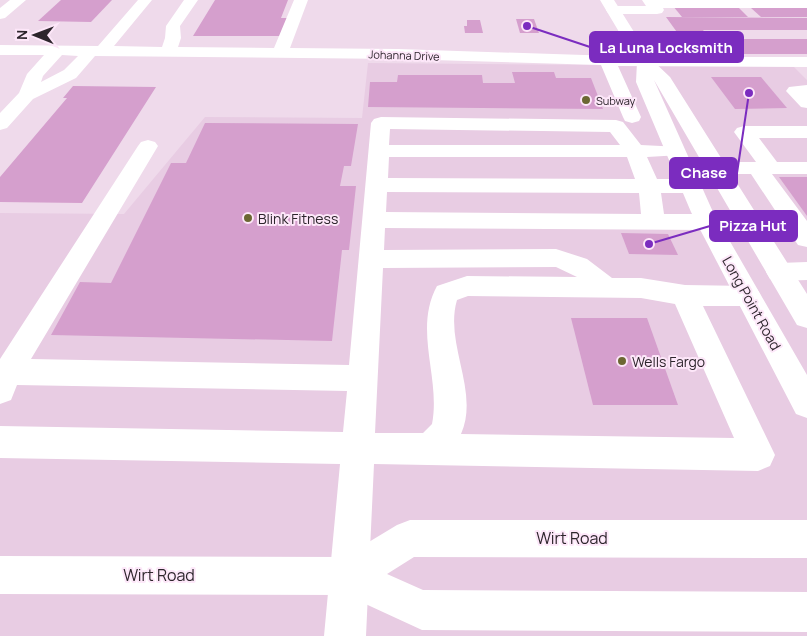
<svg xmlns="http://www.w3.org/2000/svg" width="807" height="636" viewBox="0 0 807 636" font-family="Manrope,sans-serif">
  <rect width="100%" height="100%" fill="#efdaeb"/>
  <polygon fill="#e8cce3" points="368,63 794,67 807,80 807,636 0,636 0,213 124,214 205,117 362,118"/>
  <g fill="#d59fcd">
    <polygon points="61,0 112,0 91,22 38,21"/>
    <polygon points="215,0 288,0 281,18 289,18 283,36 193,36"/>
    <polygon points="673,6 739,8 748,17 682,17"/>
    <polygon points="751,8 807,8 807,17 761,17"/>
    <polygon points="666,17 807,18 807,30 703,30 722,53 692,53"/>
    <polygon points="516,19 534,19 539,33 520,33"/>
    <polygon points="467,20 480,20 483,33 465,33 464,26 467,26"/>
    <polygon points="713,39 807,39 807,54 725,54"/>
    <polygon points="512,72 554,72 556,78 591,78 603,109 368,107 370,82 397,82 398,75 482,75 483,83 515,83"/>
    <polygon points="711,77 761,77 787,108 735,109"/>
    <polygon points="73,86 156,87 82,203 0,202 0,177 67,98 63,98"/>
    <polygon points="205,123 358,124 351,166 344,166 340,186 356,186 349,250 342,250 332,341 51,335 80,282 111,283 171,163 186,163"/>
    <polygon points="779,177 807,177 807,216"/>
    <polygon points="621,233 668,234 678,255 629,254"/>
    <polygon points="571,318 647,318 678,405 593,405"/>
  </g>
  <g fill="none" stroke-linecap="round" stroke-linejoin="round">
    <g fill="#fff" fill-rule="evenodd">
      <polygon points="10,0 26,0 5,18 0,19 0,8"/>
      <path d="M138,0h14l-38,46 48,1 3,-9 1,-12 18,-26h14l-18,26 1,12 -3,9 96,1 20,-48h14l-18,48 108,1 247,8h162v10l-189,-1 23,51 -2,4 -7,2 -7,-2 -2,-4 -22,-52 -203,-6 -303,-3 -19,22 -43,21 -26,29 -7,2v-17l19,-20 8,-19 17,-19h-44v-10l98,1zM62,55l16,1 -14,14 -23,12 2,-6z"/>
      <polygon points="642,0 807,0 807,8 663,8 664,10 662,13 657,14 613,14 608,13 606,10 608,7 613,6 646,6"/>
      <polygon points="807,85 807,108 801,107 786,91 789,87"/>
      <path d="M381,117l235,3 7,2 18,23 40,2 3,4 -3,4 -34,2 10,22h33l8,2 3,5 -3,5 -8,2h-29l3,21h44l8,2 4,6 -4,6 -8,2 -323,-2 -1,22 172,-1 31,10 25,19h29l44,7 63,1 9,3 4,7 -4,7 -9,3h-45l72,149 -5,11 -12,5 -384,-7 -8,172h-42l16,-172 -340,-6v-32l343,6 4,-41 -330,-6 -6,15 -11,4v-45l138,-213 3,-4 7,-2 7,2 3,4 -127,213 318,6 22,-242 3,-4zM390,129l220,3 10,13h-231zM389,157h238l8,22 -247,-1zM387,192l252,1 2,21 -255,-2zM556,267l21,10 -110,-1 -30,10c-24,44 4,92 -5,138l-9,9h-48l8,-165zM468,296l173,2 34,6 59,134 -273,-4c19,-43 -17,-90 -4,-134z"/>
      <polygon points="744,126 807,126 807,138 759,138 777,162 807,162 807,174 772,174 807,221 807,247 798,245 751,174 717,174 710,173 706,168 710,163 717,162 756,162 734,132 737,128"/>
      <polygon points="807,262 807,280 779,281 770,279 766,272 770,265 779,263"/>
    </g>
    <g fill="#fff" fill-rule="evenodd">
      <polygon points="600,0 614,0 651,59 670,77 807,294 807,328 797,325 654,80 713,212 807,375 807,418 796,414 691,212 636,82 637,62"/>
      <polygon points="410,520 807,520 807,558 414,557 387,574 423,590 807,592 807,632 422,630 346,595 0,594 0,556 344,557 397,525"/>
    </g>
  </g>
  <g fill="#6c6733" stroke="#fde7f9" stroke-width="2">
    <circle cx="586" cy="100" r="5"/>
    <circle cx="248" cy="218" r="5"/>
    <circle cx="622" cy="361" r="5"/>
  </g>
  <g text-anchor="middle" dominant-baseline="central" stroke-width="4" stroke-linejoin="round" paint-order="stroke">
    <g font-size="11" fill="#2d252c" stroke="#fde7f9">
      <text transform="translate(404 55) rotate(2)">Johanna Drive</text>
    </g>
    <g font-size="11" fill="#2d252c" stroke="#fde7f9" text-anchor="start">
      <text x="596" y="100">Subway</text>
    </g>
    <g font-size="14" fill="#2d252c" stroke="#fde7f9" text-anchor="start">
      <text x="258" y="218">Blink Fitness</text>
      <text x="632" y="361">Wells Fargo</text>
    </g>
    <g font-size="14" fill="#2d252c" stroke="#fde7f9">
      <text transform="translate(752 303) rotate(61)">Long Point Road</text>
    </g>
    <g font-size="16" fill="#2d252c" stroke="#fde7f9">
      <text x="572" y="538">Wirt Road</text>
      <text x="159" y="575">Wirt Road</text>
    </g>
  </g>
  <path fill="none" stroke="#7b2cbf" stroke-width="2" d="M527 26L590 47M749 93L737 173M649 244L710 226"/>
  <g fill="#7b2cbf" stroke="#fde7f9" stroke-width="2">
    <circle cx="527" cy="26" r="5"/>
    <circle cx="749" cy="93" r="5"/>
    <circle cx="649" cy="244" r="5"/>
  </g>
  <g fill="#7b2cbf" stroke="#7b2cbf" stroke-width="2">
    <rect x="590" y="32" width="153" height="30" rx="5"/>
    <rect x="670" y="158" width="67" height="30" rx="5"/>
    <rect x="710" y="211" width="87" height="30" rx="5"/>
  </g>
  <g font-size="15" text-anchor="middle" font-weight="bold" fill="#fff">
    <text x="666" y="53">La Luna Locksmith</text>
    <text x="704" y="178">Chase</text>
    <text x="753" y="231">Pizza Hut</text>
  </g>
  <g transform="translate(35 35) rotate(271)" stroke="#fde7f9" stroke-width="4" paint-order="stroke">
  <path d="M0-4L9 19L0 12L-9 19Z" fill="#2d252c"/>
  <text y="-8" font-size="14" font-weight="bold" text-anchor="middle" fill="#2d252c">N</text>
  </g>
</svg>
